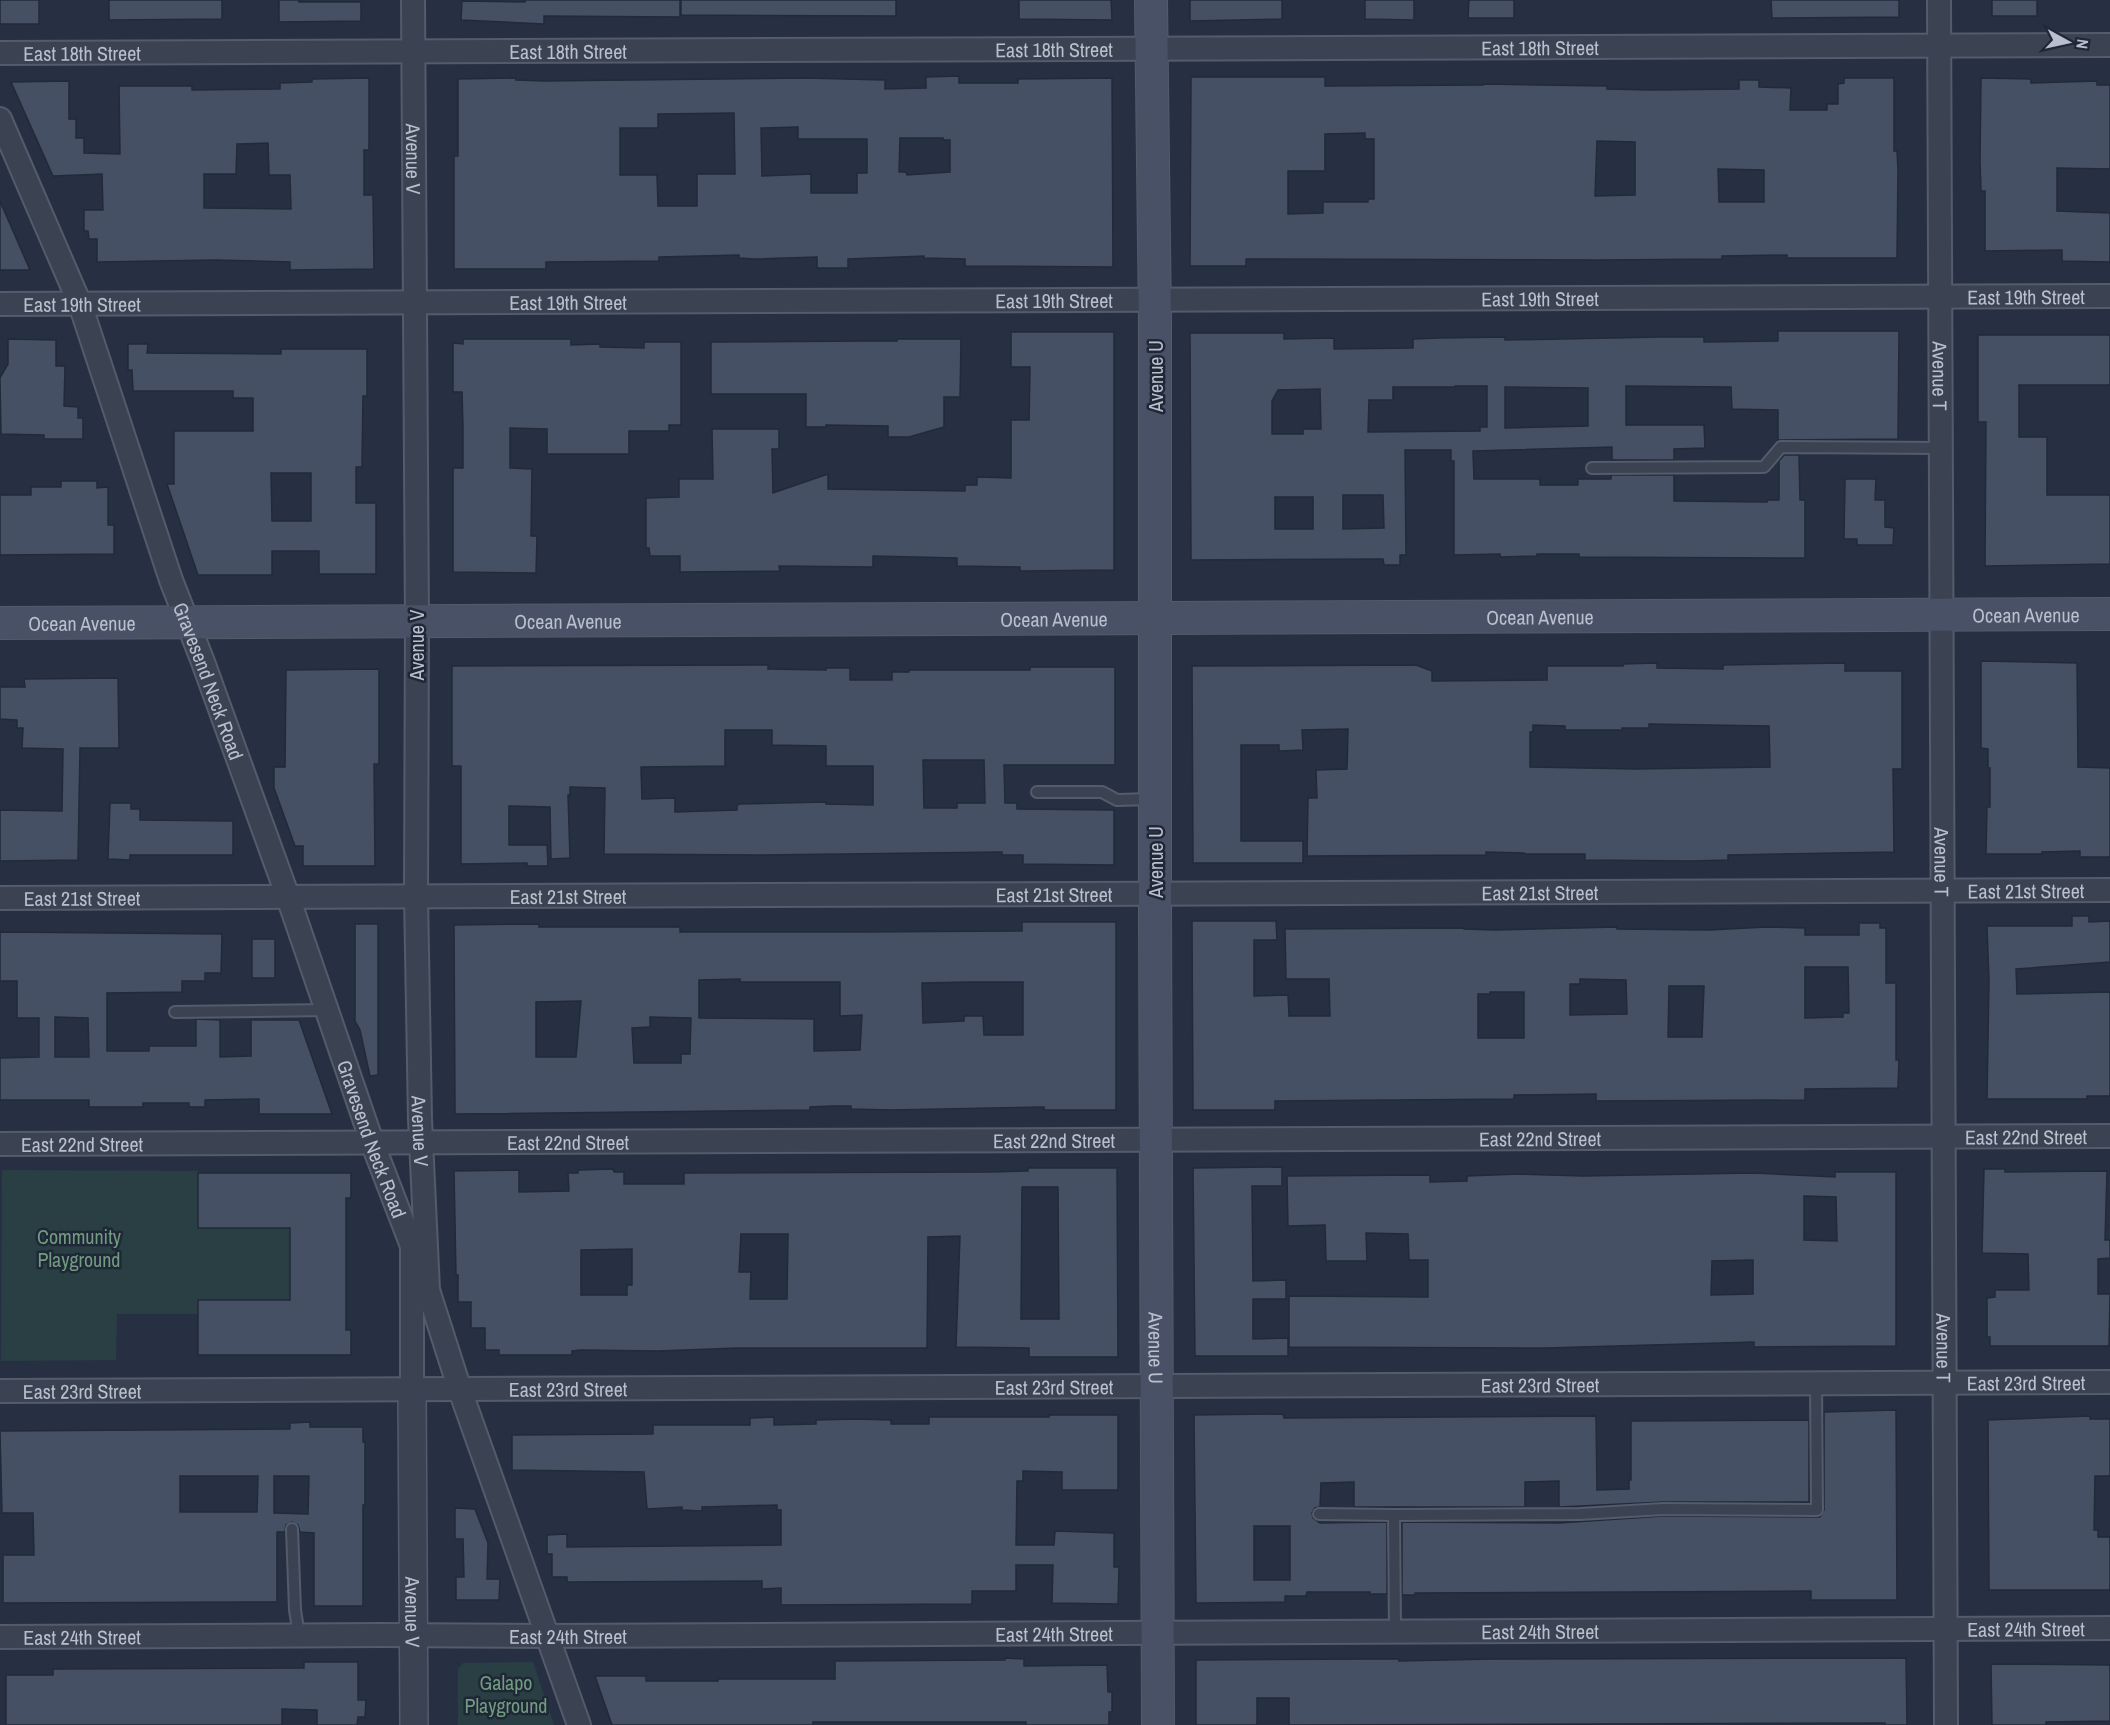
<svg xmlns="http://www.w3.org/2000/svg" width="2110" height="1725" viewBox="0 0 2110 1725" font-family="'Archivo Narrow',sans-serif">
  <rect width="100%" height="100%" fill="#273043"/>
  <g fill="#293f44">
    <polygon points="2,1170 198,1171 198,1228 290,1228 291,1300 198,1300 198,1314 117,1314 116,1360 1,1361"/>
    <polygon points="533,1662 554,1725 458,1725 458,1669 463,1663"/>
  </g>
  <g fill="#465065" stroke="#222a3a" stroke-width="1.5" fill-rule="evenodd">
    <rect x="0" y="0" width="39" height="24"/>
    <polygon points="109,0 222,0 222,19 109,20"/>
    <polygon points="279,0 299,0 299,2 361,2 361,21 279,22"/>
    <polygon points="525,0 680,0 680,17 544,16 544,24 461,20 462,1 525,2"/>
    <polygon points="681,0 896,0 896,16 681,15"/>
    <polygon points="1019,0 1111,0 1112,20 1019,19"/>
    <polygon points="1190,0 1282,0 1282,19 1190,21"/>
    <polygon points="1365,0 1414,0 1414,20 1365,19"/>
    <polygon points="1469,0 1514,0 1514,18 1468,18"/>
    <polygon points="1771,0 1899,0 1899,17 1772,18"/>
    <rect x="1992" y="0" width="45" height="16"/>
    <path d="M959,76v7h59v-4l94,-1 1,189 -148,-1v-7l-41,-1v-2l-76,3v9h-31v-11l-63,2 -15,-1v-3l-80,2v4l-113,1v7h-92v-113h4v-77l58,-1v2l28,1 261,-3 80,2v9l41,-1v-11zM734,113l1,61h-38v32h-39l-1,-31h-37v-47h38v-14zM798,127v12h69v34h-10v20h-46v-19l-49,2 -1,-48zM900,138h43v2h7v32l-43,3 -1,-3h-7z"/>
    <path d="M1191,77h134v9l158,-1v-1l124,2v3l45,1 87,-1v-9h20v7l32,1 -1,22h37v-6h11v-20l6,-1v-5h50v73h3l1,19 -1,88h-110v-3l-65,1v3l-123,1 -353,-1v7h-56zM1365,133v6h9v60h-6v3h-45v11l-35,1v-43h37v-37zM1597,141l38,1v53l-40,1zM1718,169l46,1v32h-45z"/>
    <path d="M369,78v72h-5v45h9l1,74 -84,1v-8l-75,-2 -118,2v-23h-8l-1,-8h-4v-21h19l-1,-36 -49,2 -42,-94 58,-1v38h7v19h8v15l36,1 -1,-68h73v4l88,-1v-6l32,-1v-3zM268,143l1,32h21l1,34 -87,-1v-34h32l1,-30z"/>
    <polygon points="1981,78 2031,79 2031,83 2097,81 2097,85 2110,85 2110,169 2057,168 2057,211 2110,213 2110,262 2062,261 2062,250 1985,251 1985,191 1981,191 1980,160"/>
    <polygon points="0,201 30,270 0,270"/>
    <path d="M1778,331h121l-1,108 -120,1v-30l-46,-1 -1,-22 -105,-1v39h78l1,23 -31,1v11h-62v-13l-139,4 1,28h66v6h38v-6h33v-4h63v26l93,1 1,-2h11v-39l5,-6h15l1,45h5v58l-226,-1v-3h-42v2l-37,1v-3l-46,1v-94h-3v-11h-46l1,105h-6v10h-16l-1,-6 -192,1 -1,-227h94v6l50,-1v11l79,-1v-9l25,-1 67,-1v3l156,-3h43v5l74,-1zM1455,386h32v41h-7v4l-112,1 1,-32h24v-13h62zM1505,387l83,1v38l-83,2zM1320,389l1,40h-18v5h-31v-33l6,-11zM1343,495h40l1,33 -41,1zM1275,497h38v32h-38z"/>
    <polygon points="1011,332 1114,332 1114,570 1020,571 1020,567 957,566 957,558 873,556 873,567 779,566 780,571 680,572 680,556 650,556 649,548 646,548 646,498 679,497 679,479 713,479 712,429 779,429 779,449 772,449 773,493 828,474 828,489 965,491 965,485 977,485 977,477 1011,478 1011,420 1029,420 1030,367 1011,367"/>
    <polygon points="1978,335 2110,335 2110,385 2019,385 2019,437 2047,437 2047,495 2110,495 2110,564 1985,566 1986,422 1978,422"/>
    <polygon points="8,339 56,340 56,366 65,366 64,406 78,407 78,418 83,418 83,439 44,439 44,435 1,434 0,378 8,364"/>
    <polygon points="463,339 571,339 571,345 600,344 600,347 644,348 644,342 681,342 681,425 669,425 669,431 629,431 629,454 547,454 547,429 510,428 510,468 532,469 531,536 537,536 536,573 453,572 453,468 463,468 463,427 462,392 453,392 453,343 463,344"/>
    <polygon points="897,339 961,339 960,397 944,397 944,427 909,437 888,437 888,426 826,425 826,427 806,427 806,394 711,394 711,342 867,341 897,341"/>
    <path d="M128,344h20l-1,9 134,1v-5h86v47h-4l-1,71h-6v36h20v71h-57v-23h-47v24h-74l-31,-91h7v-53h79v-33h-20v-7h-100l-1,-21h-4zM271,473h40v48h-39z"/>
    <polygon points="1845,479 1876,479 1875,500 1885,500 1885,527 1894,528 1893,545 1857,545 1857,539 1844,539"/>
    <polygon points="61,481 97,481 97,488 108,487 108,525 114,525 114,554 0,555 0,495 31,495 31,487 61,487"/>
    <polygon points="1981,661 2077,663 2078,767 2110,768 2110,857 2080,857 2080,851 2042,852 2042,854 1986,854 1987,807 1990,807 1990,768 1988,768 1988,749 1981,748"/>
    <path d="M1657,663v5l66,1v-4l122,-2v8h57v98h-9l1,83 -166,3v5l-37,1 -106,-1v-6h-61v-1l-38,-1v3l-179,1 1,-58h9l-1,-28 31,-1 1,-40 -46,1 1,20 -24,1v-6h-38v96h62v22h-110l-1,-197 224,-1 16,6v10l115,-1v-14h76v-2zM1649,724l120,2 1,41 -134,2 -106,-2v-35h3v-7l32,1v4h57v-2h27z"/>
    <path d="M768,665v4l58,1v-2h24v12h42v-8h17v-2h121v-3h85v98h-111l1,38h12v6l97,1v55l-91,-1v-9h-21v-3l-242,3 -156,-1 1,-66 -35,-1v8h-2l2,63 -19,1 -1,-52 -41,-1v39h38l1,21h-21v-3l-66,1v-98h-9v-100zM725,730h47v15l54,1v20h47v39l-47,-1v-2l-87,2 -2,2v4l-62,2v-14l-33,1 -1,-32 84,-1zM923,760h61l1,43h-28v5h-33z"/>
    <polygon points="379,669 379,764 374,764 375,866 303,866 303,846 295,846 274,788 274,767 285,767 286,670"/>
    <polygon points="118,678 119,748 80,748 78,860 0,861 0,810 62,811 63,749 22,748 23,728 17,728 17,720 0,719 0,687 25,687 24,679"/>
    <polygon points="110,803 131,803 131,809 140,809 140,820 233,821 233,855 130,855 130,860 108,859"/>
    <polygon points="2072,916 2089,916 2089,922 2110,921 2110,962 2016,969 2017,994 2110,992 2110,1096 2087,1096 2087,1099 1987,1099 1989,980 1987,926 2072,926"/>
    <path d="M1192,921h84l1,19h-23v56l34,-1 1,21h41l-1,-37h-43l-1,-50 179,-1v1l31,1 122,-3v2l92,1 58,-3 38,1v7h54v-12h21v5h6v55h10v77h3l-1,28 -93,1v11l-209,1v-7l-82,1v4l-239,2v9h-82zM1805,967h43l1,46h-6v4l-38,1zM1580,979l46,1 1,34 -57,1v-31h10zM1669,986h35l-2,51h-34zM1490,992h34v46h-46v-44h12z"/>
    <path d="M1022,922h94v188h-72v-3l-153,3 -40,-1v-3h-18l-23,1v3l-355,4 -1,-189 85,-1v3h141v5h175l167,-1zM740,979v3h100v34l22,-1 -2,35 -46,1v-32l-115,-1v-38zM968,982h55v53h-39l-1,-19h-19v5l-41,2 -1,-40zM581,1001l-5,56h-40v-55zM650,1017l41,1 -1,36h-9v9h-47l-2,-35 18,-1z"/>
    <polygon points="355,924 378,924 378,1075 370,1076 360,1030 355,1021"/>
    <path d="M0,932l222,2 -1,39h-16v8h-23v11l-75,1v58h42v-5h47v-27l24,1v37l31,-1v-36h48l33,94h-73v-15l-54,1v7h-16v-4h-46v4h-54v-7h-89v-42l39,-1v-39h-22v-37h-17zM55,1017l33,1 1,39h-34z"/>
    <rect x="252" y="939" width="23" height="39"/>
    <polygon points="1282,1167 1282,1186 1252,1186 1253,1281 1286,1280 1286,1299 1253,1299 1253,1339 1288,1338 1288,1356 1195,1356 1193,1168"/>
    <path d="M1028,1168h89l1,189h-89v-9l-73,-1 4,-111 -32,1 -1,111h-190l-79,3 -77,-1 -9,1v4h-73v-5h-14v-22h-14v-26h-13v-27h-2l-2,-104 65,-1v22l50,-1 -1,-18h10v-3l35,-1 1,3h10v12h60v-11l307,-1 37,-1zM1022,1187h36l1,132h-38zM741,1234h47l-1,65h-37l1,-27h-12zM632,1249v36h-5v10h-46v-45z"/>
    <polygon points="1984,1169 2005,1169 2005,1172 2107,1171 2105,1240 2110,1240 2110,1258 2098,1259 2098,1294 2110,1294 2109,1346 1990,1346 1990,1337 1987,1337 1987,1298 1995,1297 1995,1290 2029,1290 2028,1254 1982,1253"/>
    <path d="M1835,1172h61v174l-142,1v-5l-208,6 -257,-1v-51l139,1v-37h-19l-1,-26 -42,-1 1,28h-41l-1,-36 -37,1 -1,-50 143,-1v7l37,-1v-5l53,-2 63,2 170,-3 82,4zM1804,1196l32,1 1,44 -33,-1zM1753,1260v34l-42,1 1,-34z"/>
    <polygon points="198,1173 351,1173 351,1198 346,1198 346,1330 351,1330 351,1355 198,1355 198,1300 290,1300 290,1228 198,1228"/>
    <polygon points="1896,1410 1897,1600 1811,1600 1811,1591 1415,1593 1415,1595 1402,1595 1402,1522 1560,1523 1663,1516 1820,1517 1824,1510 1824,1412"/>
    <path d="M1283,1414l1,4 312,-2 1,74 32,-1v-9h2v-59l178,-1v82h-146l-104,5v-26l-34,1v25h-171v-25l-33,1 -1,24 -5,1 -3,5 1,5 7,5 67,-1v72h-17v-2h-63l-1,4h-21v6l-89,1 -2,-188zM1254,1526h36v54h-36z"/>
    <polygon points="1049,1415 1118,1415 1118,1490 1062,1490 1062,1472 1023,1471 1023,1481 1017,1481 1016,1545 1054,1545 1055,1531 1114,1533 1114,1567 1119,1567 1118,1604 1052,1603 1053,1565 1016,1565 1016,1591 972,1591 972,1604 781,1605 781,1588 762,1589 762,1581 567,1582 567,1577 552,1577 552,1554 547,1554 547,1535 567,1534 567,1547 781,1545 781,1510 777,1510 777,1505 702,1507 702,1511 682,1510 682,1507 647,1509 644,1472 512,1470 512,1435 653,1434 653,1425 750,1425 750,1418 774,1417 774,1425 816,1424 816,1420 855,1419 891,1420 891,1424 929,1424 929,1417 1049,1417"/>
    <polygon points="2090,1416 2090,1419 2110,1419 2110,1476 2095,1476 2094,1530 2098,1530 2098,1537 2110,1537 2110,1590 1989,1590 1988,1420"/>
    <path d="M310,1422v5h53v15h2v63h-2v101h-49v-73l-14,-1 -2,-7 -6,-3 -6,3 -1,7h-8v70l-274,1v-48h31l-1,-42h-31l-2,-82 290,-2v-6zM180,1476h78l-1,36h-77zM274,1476h35l-1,38 -34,-1z"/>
    <polygon points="455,1508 475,1509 488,1543 487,1579 500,1579 499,1600 456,1600 456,1577 464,1577 463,1539 455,1539"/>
    <polygon points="1005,1658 1024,1659 1024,1666 1107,1665 1108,1692 1112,1692 1112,1712 1109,1712 1109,1725 1026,1725 1026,1722 813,1722 813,1725 612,1725 595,1676 646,1676 646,1681 718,1681 718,1679 835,1679 835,1661 1005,1660"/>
    <polygon points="1906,1658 1907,1725 1885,1725 1885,1723 1289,1725 1289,1698 1257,1698 1257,1725 1196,1725 1196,1660 1368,1659 1399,1659 1399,1661 1493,1659"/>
    <polygon points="304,1662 358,1662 358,1700 366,1700 365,1717 358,1717 357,1725 317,1725 317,1710 282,1709 282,1725 6,1725 6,1675 53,1675 53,1669 304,1668"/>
    <polygon points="1991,1664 2110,1665 2110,1721 2046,1722 2046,1725 1992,1725"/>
  </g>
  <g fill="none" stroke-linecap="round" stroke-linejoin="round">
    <g stroke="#545b6a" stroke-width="14">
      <g id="service">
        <polyline points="1592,468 1764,467 1781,447 1941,448"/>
        <polyline points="1037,792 1102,792 1117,800 1152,799"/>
        <polyline points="175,1012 327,1010"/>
        <polyline points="1319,1514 1394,1515"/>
        <polyline points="292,1529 295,1610 299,1635"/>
        <polyline points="1395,1631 1394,1515 1580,1514 1663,1509 1817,1510 1816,1383"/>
      </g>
    </g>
    <g stroke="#545b6a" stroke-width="26">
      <g id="minor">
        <path id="s1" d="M413,0l4,622 -1,274 4,223 8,171 32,100 119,335"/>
        <path id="s2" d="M1939,0l7,1725"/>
        <path id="s3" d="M0,53l2110,-8"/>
        <path id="s4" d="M0,119l80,185 91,276 32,82 85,235 84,245 40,104v144"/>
        <path id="s5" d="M0,304l2110,-8"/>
        <path id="s6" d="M0,898l2110,-8"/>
        <path id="s7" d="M0,1144l2110,-8"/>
        <path id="s8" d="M0,1391l2110,-9"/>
        <path id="s9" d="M0,1637l381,-2 167,1 1562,-8"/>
      </g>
    </g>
    <g stroke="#545b6a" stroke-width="30">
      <g id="tertiary">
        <path id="s10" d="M412,1390l2,335"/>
      </g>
    </g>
    <g stroke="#545b6a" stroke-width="34">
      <g id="secondary">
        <path id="s11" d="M1151,0l4,323v590l3,812"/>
        <path id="s12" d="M0,623l2110,-9"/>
      </g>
    </g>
    <use href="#service" stroke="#3b4353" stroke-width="10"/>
    <use href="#minor" stroke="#3b4353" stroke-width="22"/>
    <use href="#tertiary" stroke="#3b4353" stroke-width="27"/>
    <use href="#secondary" stroke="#495166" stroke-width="32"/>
  </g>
  <g text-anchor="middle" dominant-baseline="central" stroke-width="5" stroke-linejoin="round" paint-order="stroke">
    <g font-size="20" fill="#b9bfcd" stroke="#202838">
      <text stroke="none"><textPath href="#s3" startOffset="1540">East 18th Street</textPath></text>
      <text stroke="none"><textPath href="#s3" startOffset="1054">East 18th Street</textPath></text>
      <text stroke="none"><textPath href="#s3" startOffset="568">East 18th Street</textPath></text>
      <text stroke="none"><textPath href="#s3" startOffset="82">East 18th Street</textPath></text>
      <text stroke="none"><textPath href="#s1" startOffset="159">Avenue V</textPath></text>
      <text stroke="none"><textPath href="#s5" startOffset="2026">East 19th Street</textPath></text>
      <text stroke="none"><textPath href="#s5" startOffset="1540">East 19th Street</textPath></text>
      <text stroke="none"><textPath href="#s5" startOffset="1054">East 19th Street</textPath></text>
      <text stroke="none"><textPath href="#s5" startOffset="568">East 19th Street</textPath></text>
      <text stroke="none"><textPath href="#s5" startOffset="82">East 19th Street</textPath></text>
      <text transform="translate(1155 376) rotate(-90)">Avenue U</text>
      <text stroke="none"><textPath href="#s2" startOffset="376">Avenue T</textPath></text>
      <text stroke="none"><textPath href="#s12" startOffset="2026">Ocean Avenue</textPath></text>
      <text stroke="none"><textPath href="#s12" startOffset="1540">Ocean Avenue</textPath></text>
      <text stroke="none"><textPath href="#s12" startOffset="1054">Ocean Avenue</textPath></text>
      <text stroke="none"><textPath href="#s12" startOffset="568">Ocean Avenue</textPath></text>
      <text stroke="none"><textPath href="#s12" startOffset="82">Ocean Avenue</textPath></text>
      <text transform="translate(416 645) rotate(-90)">Avenue V</text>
      <text stroke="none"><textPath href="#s4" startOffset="600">Gravesend Neck Road</textPath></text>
      <text transform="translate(1155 862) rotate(-90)">Avenue U</text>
      <text stroke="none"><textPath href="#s2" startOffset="862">Avenue T</textPath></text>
      <text stroke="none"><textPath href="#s6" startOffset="2026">East 21st Street</textPath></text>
      <text stroke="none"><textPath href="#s6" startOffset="1540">East 21st Street</textPath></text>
      <text stroke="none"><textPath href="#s6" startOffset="1054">East 21st Street</textPath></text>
      <text stroke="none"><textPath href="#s6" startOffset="568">East 21st Street</textPath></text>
      <text stroke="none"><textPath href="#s6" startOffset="82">East 21st Street</textPath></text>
      <text stroke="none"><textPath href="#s1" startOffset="1131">Avenue V</textPath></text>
      <text stroke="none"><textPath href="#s7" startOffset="2026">East 22nd Street</textPath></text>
      <text stroke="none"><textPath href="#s7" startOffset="1540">East 22nd Street</textPath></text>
      <text stroke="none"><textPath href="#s4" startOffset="1086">Gravesend Neck Road</textPath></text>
      <text stroke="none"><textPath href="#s7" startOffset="1054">East 22nd Street</textPath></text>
      <text stroke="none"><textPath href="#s7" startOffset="568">East 22nd Street</textPath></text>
      <text stroke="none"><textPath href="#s7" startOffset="82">East 22nd Street</textPath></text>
      <text stroke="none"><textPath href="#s11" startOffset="1348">Avenue U</textPath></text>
      <text stroke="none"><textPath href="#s2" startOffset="1348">Avenue T</textPath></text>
      <text stroke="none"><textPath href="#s8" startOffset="2026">East 23rd Street</textPath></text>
      <text stroke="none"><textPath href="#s8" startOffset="1540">East 23rd Street</textPath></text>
      <text stroke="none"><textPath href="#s8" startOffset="1054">East 23rd Street</textPath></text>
      <text stroke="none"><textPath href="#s8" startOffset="568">East 23rd Street</textPath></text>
      <text stroke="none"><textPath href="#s8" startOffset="82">East 23rd Street</textPath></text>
      <text stroke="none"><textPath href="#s10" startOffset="222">Avenue V</textPath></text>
      <text stroke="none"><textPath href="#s9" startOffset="2026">East 24th Street</textPath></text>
      <text stroke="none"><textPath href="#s9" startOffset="1540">East 24th Street</textPath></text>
      <text stroke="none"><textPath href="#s9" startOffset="1054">East 24th Street</textPath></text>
      <text stroke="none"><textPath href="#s9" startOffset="82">East 24th Street</textPath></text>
      <text stroke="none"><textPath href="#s9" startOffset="568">East 24th Street</textPath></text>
    </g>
    <g font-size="20" fill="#709d7f" stroke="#202838">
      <text x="79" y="1236">Community<tspan x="79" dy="23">Playground</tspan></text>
      <text x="506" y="1682">Galapo<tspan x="506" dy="23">Playground</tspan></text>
    </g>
  </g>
  <g transform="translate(2068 42) rotate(98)" stroke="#202838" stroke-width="4.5" paint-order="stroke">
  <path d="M0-4.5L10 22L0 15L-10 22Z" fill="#b9bfcd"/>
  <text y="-9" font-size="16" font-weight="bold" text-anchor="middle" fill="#b9bfcd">N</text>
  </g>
</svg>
